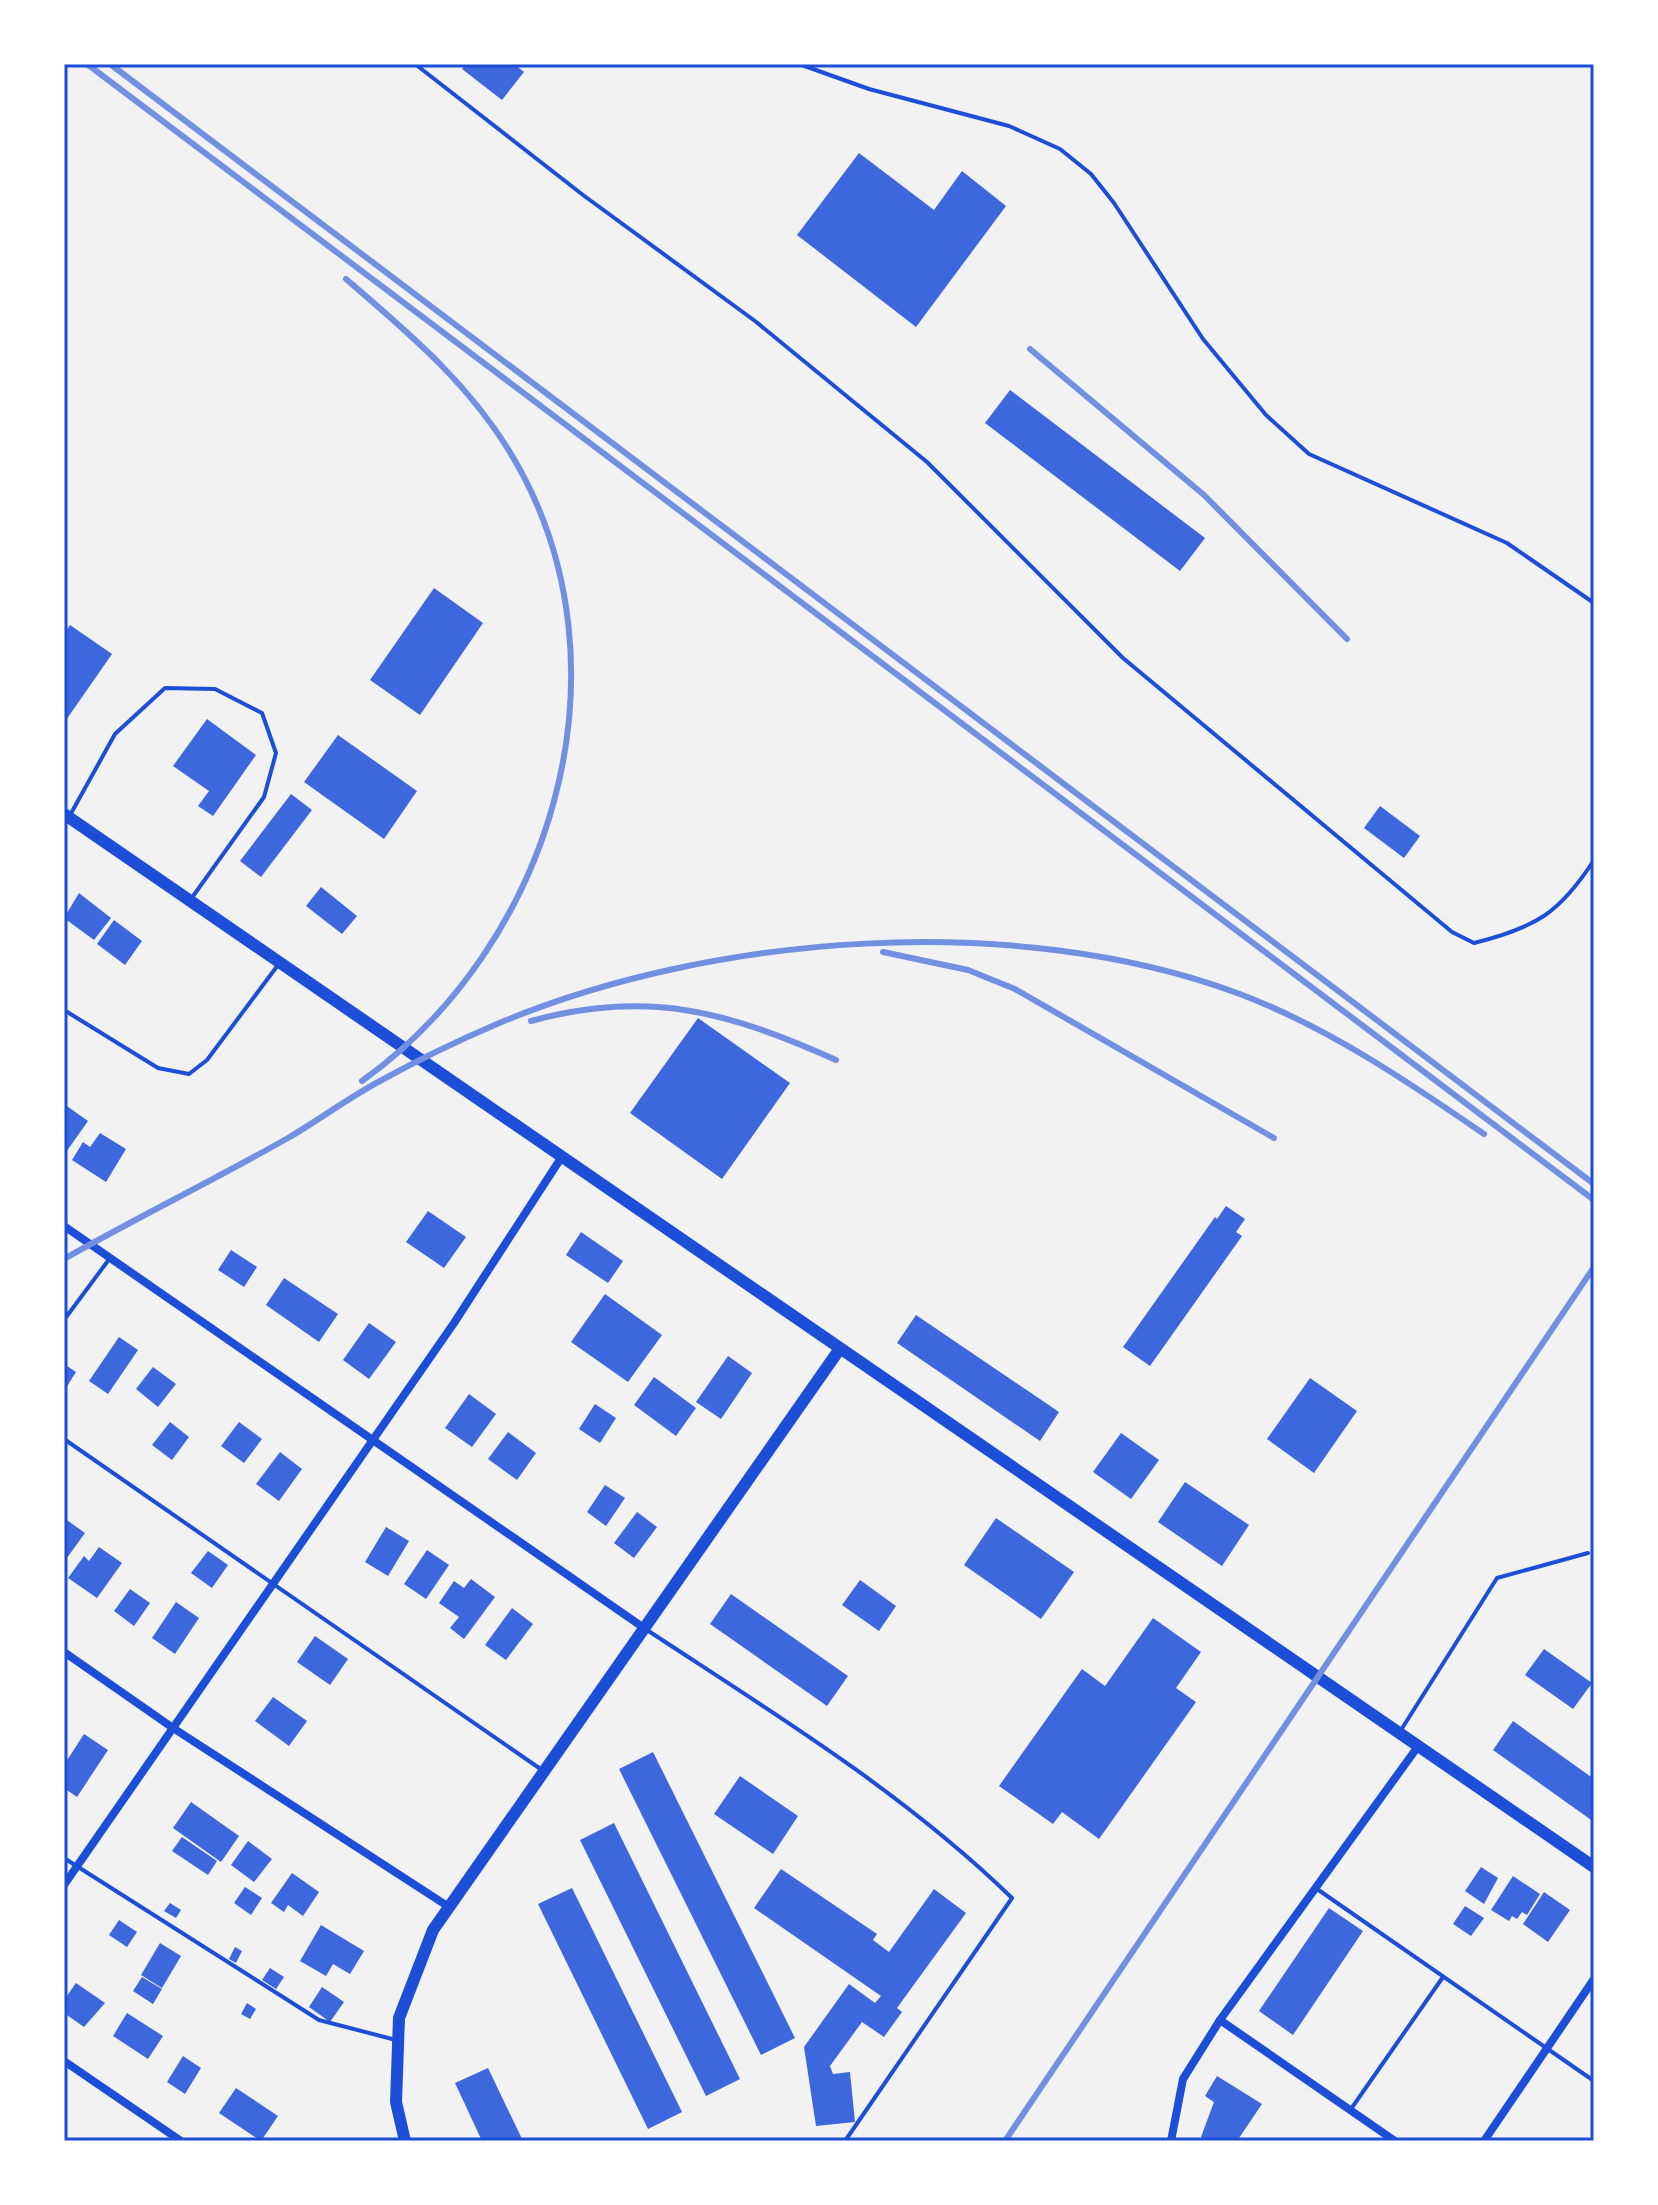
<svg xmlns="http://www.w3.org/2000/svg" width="1658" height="2205" viewBox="0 0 1658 2205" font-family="'Crimson Pro',serif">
  <rect width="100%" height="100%" fill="#f2f2f2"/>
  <g fill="#3d67dc">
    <polygon points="466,64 514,64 524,72 502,100 462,69"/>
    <polygon points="859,153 934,210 962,171 1006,206 916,327 797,235"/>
    <polygon points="1010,390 1205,538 1180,571 985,423"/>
    <polygon points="434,588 483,623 420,715 370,680"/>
    <polygon points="70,625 112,654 64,723 64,634"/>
    <polygon points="207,719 256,755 213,816 198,806 209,791 173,766"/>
    <polygon points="338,735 417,791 384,839 304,782"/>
    <polygon points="291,794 312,810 261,877 240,861"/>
    <polygon points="1380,806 1420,836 1404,858 1364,828"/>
    <polygon points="321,887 357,916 342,934 306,906"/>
    <polygon points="79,893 111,918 94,940 64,918"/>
    <polygon points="114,920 142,941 125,965 97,944"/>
    <polygon points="698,1018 790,1083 722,1179 630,1113"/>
    <polygon points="64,1104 88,1121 64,1155"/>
    <polygon points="100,1133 126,1149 106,1182 72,1160 83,1142 90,1147"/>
    <polygon points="1226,1206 1245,1219 1236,1232 1242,1236 1150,1366 1123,1347 1215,1217 1217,1219"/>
    <polygon points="428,1211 466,1237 444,1268 406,1242"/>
    <polygon points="581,1232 623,1261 608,1283 566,1255"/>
    <polygon points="231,1250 257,1267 244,1287 218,1270"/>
    <polygon points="284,1278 338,1314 319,1342 266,1305"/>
    <polygon points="605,1294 662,1335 628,1382 571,1342"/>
    <polygon points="916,1315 1059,1412 1040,1441 897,1343"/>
    <polygon points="369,1323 396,1342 369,1379 343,1360"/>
    <polygon points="119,1337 138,1350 108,1394 89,1381"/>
    <polygon points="728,1356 752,1373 721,1419 696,1402"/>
    <polygon points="64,1364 76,1372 64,1391"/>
    <polygon points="153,1367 176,1384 158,1407 136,1389"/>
    <polygon points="654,1377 696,1408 676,1436 634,1405"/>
    <polygon points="1310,1378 1357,1411 1314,1473 1267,1439"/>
    <polygon points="469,1394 496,1414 472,1447 445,1428"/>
    <polygon points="595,1404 616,1418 600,1443 579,1429"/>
    <polygon points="170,1422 189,1437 172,1460 152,1445"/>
    <polygon points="239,1422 262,1439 244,1463 221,1446"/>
    <polygon points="508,1432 536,1453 517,1480 488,1459"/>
    <polygon points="1121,1433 1159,1460 1131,1499 1093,1472"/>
    <polygon points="280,1452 302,1469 279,1501 256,1484"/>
    <polygon points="1185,1482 1249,1525 1222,1566 1158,1522"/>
    <polygon points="605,1485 625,1498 606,1526 587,1512"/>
    <polygon points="637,1512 657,1527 634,1558 614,1543"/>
    <polygon points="64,1518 85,1533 64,1562"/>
    <polygon points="996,1518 1074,1572 1041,1619 964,1565"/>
    <polygon points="386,1527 409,1541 388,1576 365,1562"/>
    <polygon points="99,1547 122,1563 97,1598 68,1578 84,1556 89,1561"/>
    <polygon points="427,1550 449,1565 426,1599 404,1584"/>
    <polygon points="208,1551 228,1565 212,1588 191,1573"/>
    <polygon points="471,1579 495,1597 464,1639 450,1628 459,1617 439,1603 454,1581 464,1588"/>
    <polygon points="860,1580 896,1606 879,1631 842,1605"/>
    <polygon points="130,1589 150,1603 134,1626 114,1611"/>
    <polygon points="731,1594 848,1676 827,1706 710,1624"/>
    <polygon points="176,1602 199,1618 175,1654 152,1638"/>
    <polygon points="512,1608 533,1624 506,1660 485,1645"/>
    <polygon points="1153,1618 1201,1652 1176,1688 1196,1702 1099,1839 1062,1812 1053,1824 999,1786 1082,1669 1105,1686"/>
    <polygon points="315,1636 348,1659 330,1685 297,1662"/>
    <polygon points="1544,1649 1592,1683 1573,1709 1525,1675"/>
    <polygon points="273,1697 307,1721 289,1746 255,1721"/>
    <polygon points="1513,1721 1594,1779 1594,1822 1493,1750"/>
    <polygon points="84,1734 108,1750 77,1797 64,1788 64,1765"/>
    <polygon points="653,1752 795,2038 761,2055 619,1769"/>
    <polygon points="740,1776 798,1816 773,1854 714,1814"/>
    <polygon points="191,1802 239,1836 221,1862 173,1828"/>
    <polygon points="614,1823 740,2079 706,2096 580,1840"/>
    <polygon points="182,1837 217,1861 208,1875 172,1851"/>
    <polygon points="248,1841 272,1859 254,1882 231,1865"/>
    <polygon points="1481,1867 1498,1878 1484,1904 1465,1891"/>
    <polygon points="781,1869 877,1934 873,1940 889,1952 934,1889 966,1913 897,2008 902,2012 884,2037 862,2022 830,2066 833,2074 850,2072 855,2122 816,2126 804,2047 849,1984 875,2003 881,1996 754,1908"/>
    <polygon points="292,1873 319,1892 303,1916 288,1905 284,1912 271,1903"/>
    <polygon points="1513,1876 1540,1894 1527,1915 1522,1912 1517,1919 1512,1916 1509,1921 1491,1910"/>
    <polygon points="245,1887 262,1898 251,1915 234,1903"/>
    <polygon points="572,1888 682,2112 648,2129 538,1904"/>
    <polygon points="1544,1892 1570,1910 1548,1942 1523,1924"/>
    <polygon points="170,1903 181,1910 176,1918 164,1911"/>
    <polygon points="1465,1906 1484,1918 1471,1936 1453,1924"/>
    <polygon points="1329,1908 1363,1931 1293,2035 1259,2011"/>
    <polygon points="119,1920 137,1932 127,1947 109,1935"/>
    <polygon points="321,1925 364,1951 350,1974 333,1964 326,1976 300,1961"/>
    <polygon points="160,1943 181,1956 162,1988 141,1975"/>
    <polygon points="235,1947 242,1951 236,1963 229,1959"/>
    <polygon points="270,1968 284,1977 276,1989 262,1980"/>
    <polygon points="142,1977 162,1989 153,2004 133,1991"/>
    <polygon points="76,1983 105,2003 84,2027 64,2013 64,2000"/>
    <polygon points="322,1987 344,2002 330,2022 309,2007"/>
    <polygon points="247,2003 256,2009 250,2019 241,2014"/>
    <polygon points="127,2013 163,2036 148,2059 113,2036"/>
    <polygon points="183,2056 201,2068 185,2094 167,2082"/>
    <polygon points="488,2068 523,2141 482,2141 455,2083"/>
    <polygon points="1217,2076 1262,2104 1237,2141 1208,2141 1201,2137 1214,2102 1205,2096"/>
    <polygon points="236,2088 278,2116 261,2141 219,2113"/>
  </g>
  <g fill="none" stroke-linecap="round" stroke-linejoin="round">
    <g stroke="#1d4ed8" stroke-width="4">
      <path d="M415,64l168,131 172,126 172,141 196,196 329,274 22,11c61,-15 86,-30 120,-83"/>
      <polyline points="799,64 869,89 1009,126 1060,149 1091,174 1114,203 1203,339 1266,415 1309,454 1507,543 1594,603"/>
      <polyline points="69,817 115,734 165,688 215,689 262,713 276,753 264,797 191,899"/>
      <polyline points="64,1010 158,1068 189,1074 207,1060 278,965"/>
      <polyline points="64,1320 110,1258"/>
      <polyline points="64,1439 542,1770"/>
      <path d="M647,1630c126,83 256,162 365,268l-167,243"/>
      <polyline points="1401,1730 1497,1578 1588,1553"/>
      <polyline points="64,1858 319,2020 396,2040"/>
      <polyline points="1317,1889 1594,2081"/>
      <polyline points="1351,2109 1443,1977"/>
    </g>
    <g stroke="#1d4ed8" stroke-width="8">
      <polyline points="64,1226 644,1628"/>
      <polyline points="64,1652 173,1728 449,1907"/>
      <polyline points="64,1885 454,1323 561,1158"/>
      <polyline points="1220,2020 1395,2141"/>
      <polyline points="64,2061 181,2141"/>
      <polyline points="1171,2141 1183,2079 1220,2020 1419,1745"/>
      <polyline points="1484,2141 1594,1979"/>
    </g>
    <g stroke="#1d4ed8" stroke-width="12">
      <polyline points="64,814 1594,1867"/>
      <polyline points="405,2141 396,2102 399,2018 433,1930 839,1350"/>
    </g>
    <g stroke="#7290e2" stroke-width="6">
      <polyline points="87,64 1594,1200"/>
      <polyline points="110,64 1594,1184"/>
      <path d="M346,279c64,55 125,106 168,180 122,209 38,486 -152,622"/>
      <polyline points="1030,349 1204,495 1347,639"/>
      <polyline points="883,952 968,970 1015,989 1274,1138"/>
      <path d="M531,1021c117,-32 198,-9 305,39"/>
      <path d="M64,1259c74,-42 150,-79 224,-121 31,-18 60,-40 92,-57 38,-21 77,-40 117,-57 215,-91 520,-113 740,-31 89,33 170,88 247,141"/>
      <polyline points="1005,2141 1594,1267"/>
    </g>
  </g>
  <rect width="1658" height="2205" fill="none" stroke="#ffffff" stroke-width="132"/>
  <rect x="66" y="66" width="1526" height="2073" fill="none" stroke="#1d4ed8" stroke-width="3"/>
</svg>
